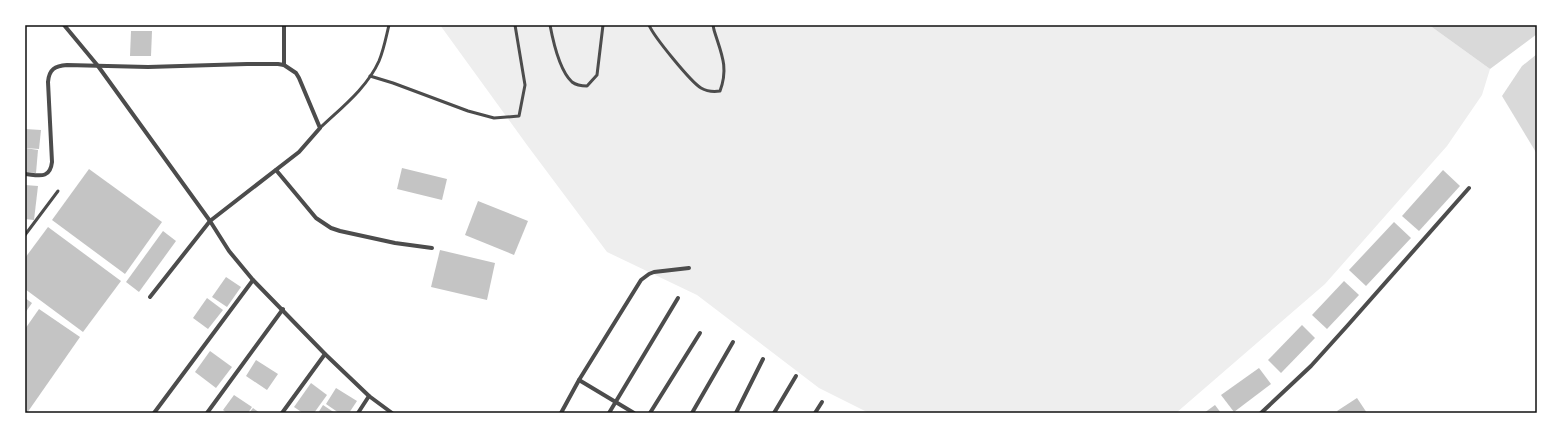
<svg xmlns="http://www.w3.org/2000/svg" width="1562" height="438" viewBox="0 0 1562 438" font-family="Figtree,sans-serif">
  <rect width="100%" height="100%" fill="#fff"/>
  <polygon fill="#eee" points="440,25 1429,25 1490,69 1482,95 1447,146 1325,284 1176,413 869,413 819,388 697,295 607,252 527,145"/>
  <g fill="#d9d9d9">
    <polygon points="1429,25 1537,25 1537,34 1490,69"/>
    <polygon points="1537,54 1537,154 1502,96 1522,66"/>
  </g>
  <g fill="#c4c4c4">
    <polygon points="131,31 152,31 151,56 130,56"/>
    <polygon points="25,129 41,130 39,149 25,148"/>
    <polygon points="25,148 38,150 36,173 25,172"/>
    <polygon points="402,168 447,179 442,200 397,189"/>
    <polygon points="89,169 162,222 125,274 52,220"/>
    <polygon points="1443,170 1460,186 1419,231 1402,216"/>
    <polygon points="25,185 38,186 34,220 25,219"/>
    <polygon points="478,201 528,221 514,255 465,235"/>
    <polygon points="1394,222 1411,238 1366,286 1349,270"/>
    <polygon points="48,227 121,281 83,332 25,289 25,258"/>
    <polygon points="163,231 176,241 139,292 126,282"/>
    <polygon points="440,250 495,263 487,300 431,287"/>
    <polygon points="226,277 241,287 227,307 212,297"/>
    <polygon points="1344,281 1359,295 1327,329 1312,315"/>
    <polygon points="25,298 32,303 25,313"/>
    <polygon points="207,298 223,310 208,329 193,318"/>
    <polygon points="39,309 80,337 27,413 25,413 25,329"/>
    <polygon points="1302,325 1315,338 1281,373 1268,360"/>
    <polygon points="210,351 232,367 216,388 195,372"/>
    <polygon points="256,360 278,374 267,390 246,376"/>
    <polygon points="1259,368 1271,384 1234,412 1221,395"/>
    <polygon points="311,383 327,395 314,413 303,413 294,407"/>
    <polygon points="336,388 357,401 349,413 339,413 326,404"/>
    <polygon points="234,395 252,407 248,413 227,413 223,410"/>
    <polygon points="1357,398 1367,413 1339,413 1337,411"/>
    <polygon points="323,405 335,413 318,413"/>
    <polygon points="1215,405 1221,413 1204,413"/>
    <polygon points="253,408 260,413 249,413"/>
  </g>
  <g fill="none" stroke-linecap="round" stroke-linejoin="round">
    <g stroke="#4c4c4c" stroke-width="3">
      <path d="M550,25c3,16 9,45 22,57 4,3 10,4 15,4l10,-11 6,-50"/>
      <path d="M649,25c5,12 42,57 52,63 7,4 12,4 19,3 9,-24 1,-38 -6,-61l-1,-5"/>
      <polyline points="370,76 393,83 468,111 494,118 519,116 525,85 515,25"/>
      <path d="M320,128c21,-20 47,-40 59,-67 5,-12 7,-24 10,-36"/>
      <polyline points="25,235 58,191"/>
    </g>
    <g stroke="#4c4c4c" stroke-width="4">
      <polyline points="64,25 98,66 210,221 229,251 253,280 325,354 369,396 392,413"/>
      <polyline points="284,25 284,65"/>
      <polyline points="276,170 316,218 331,228 340,231 395,243 432,248"/>
      <path d="M25,174c13,1 25,6 27,-12l-4,-80c1,-13 7,-16 19,-17l81,2 99,-3h31l6,1 12,8 3,5 21,50 -21,24 -89,69 -60,76"/>
      <polyline points="579,380 634,413"/>
      <polyline points="154,413 253,280"/>
      <polyline points="207,413 283,309"/>
      <polyline points="282,413 325,354"/>
      <polyline points="358,413 369,396"/>
      <polyline points="561,413 579,380 641,280 649,274 654,272 689,268"/>
      <polyline points="609,413 678,298"/>
      <polyline points="650,413 700,333"/>
      <polyline points="692,413 733,342"/>
      <polyline points="736,413 763,359"/>
      <polyline points="774,413 796,376"/>
      <polyline points="815,413 822,402"/>
      <polyline points="1261,413 1311,366 1348,325 1469,188"/>
    </g>
  </g>
  <rect width="1562" height="438" fill="none" stroke="#ffffff" stroke-width="52"/>
  <rect x="26" y="26" width="1510" height="386" fill="none" stroke="#111" stroke-width="1.5"/>
</svg>
